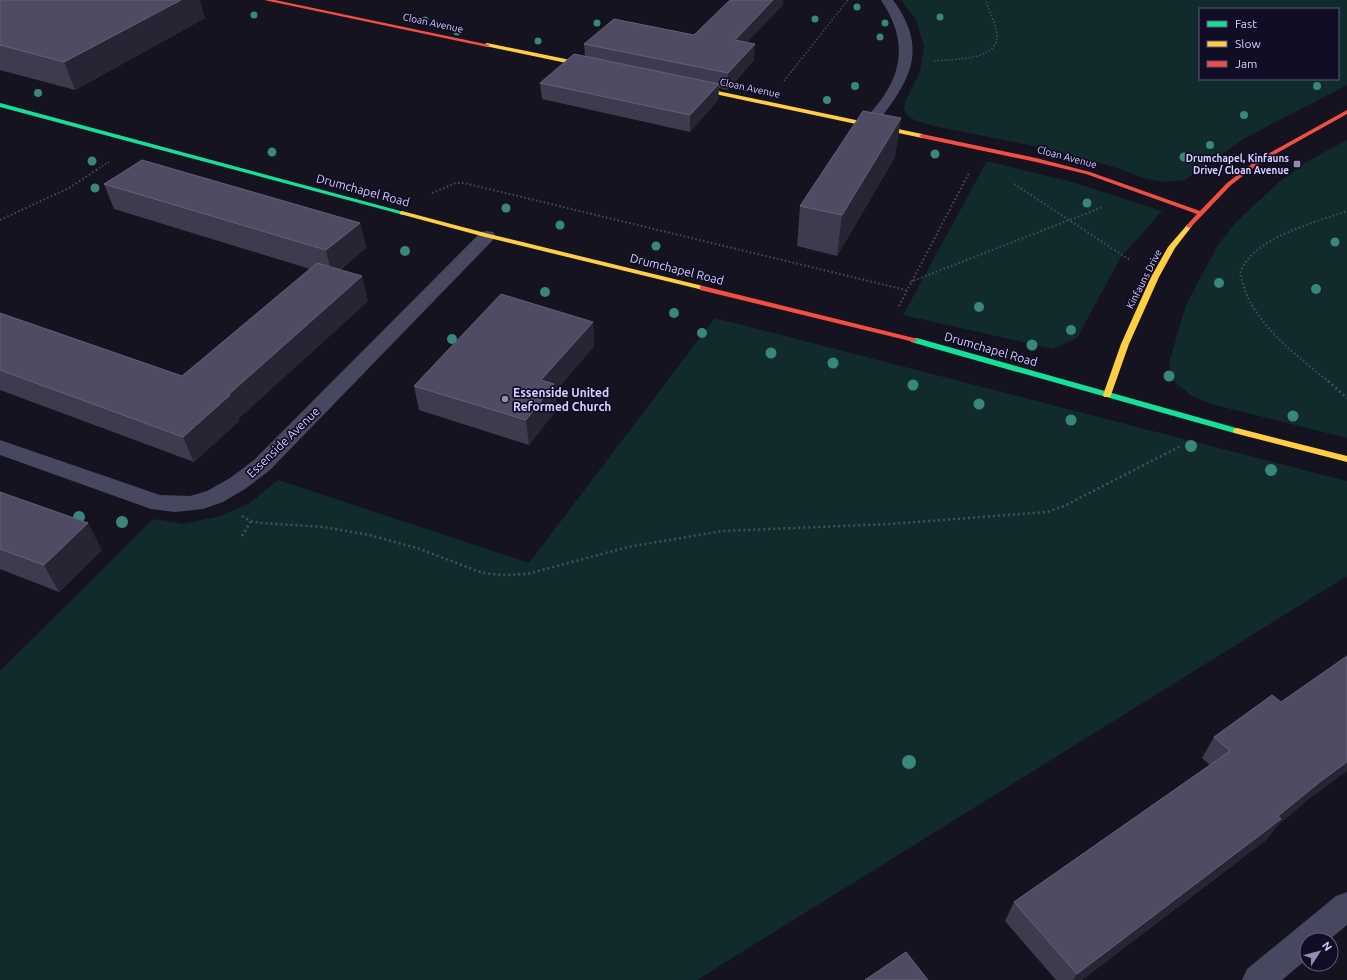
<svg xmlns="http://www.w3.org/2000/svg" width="1347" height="980" viewBox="0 0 1347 980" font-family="Ubuntu,sans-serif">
  <rect width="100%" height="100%" fill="#14131f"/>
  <g fill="#112b2d" fill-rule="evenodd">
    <path d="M901,0h446v85l-102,53 -60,42 -20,2 -18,-3 -33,-12 -75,-20 -101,-20 -22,-6 -8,-5 -4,-7 1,-7 15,-30 4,-26 -8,-26zM1200,9h138v70h-138z"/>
    <polygon points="1347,140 1347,438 1211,404 1192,396 1172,380 1169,363 1186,305 1218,245 1236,222 1279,182 1306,162"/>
    <polygon points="987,161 1072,182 1162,211 1121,257 1077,338 1053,349 903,315"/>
    <polygon points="715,318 1347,481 1347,576 697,980 0,980 0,671 153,519 183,524 220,516 250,503 278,480 529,563"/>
  </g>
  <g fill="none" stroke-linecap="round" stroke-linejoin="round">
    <g stroke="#425060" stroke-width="1.5" stroke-dasharray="1.5 2" stroke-linecap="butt">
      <path d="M934,61c17,-2 64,0 63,-25 -1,-12 -8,-25 -11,-36"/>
      <polyline points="784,81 848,0"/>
      <polyline points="96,170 109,162"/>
    </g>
    <g stroke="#425060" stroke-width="2" stroke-dasharray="1.5 2.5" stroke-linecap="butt">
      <polyline points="1014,184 1130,260"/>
      <polyline points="432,193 456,183 464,183 906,290"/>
      <polyline points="0,220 69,188 98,169"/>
      <polyline points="910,282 1103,207"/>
      <polyline points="899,306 969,173"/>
      <path d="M1329,382c-29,-24 -62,-48 -80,-82 -4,-8 -6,-17 -9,-26 9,-35 76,-52 107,-63"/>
    </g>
    <g stroke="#425060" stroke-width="2.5" stroke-dasharray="2 3" stroke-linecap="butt">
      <polyline points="1328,381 1347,398"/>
      <polyline points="242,516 251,521 261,523 324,527 369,535 417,548 483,573 503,575 527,574 628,547 722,531 890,524 1047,512 1064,506 1181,446"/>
      <polyline points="242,536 251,521"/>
    </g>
    <g fill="#484760" fill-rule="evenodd">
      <path d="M881,0h12c38,52 15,83 -19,127l-5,2 -5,-2 -3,-3c7,-9 15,-17 22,-27 23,-33 20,-64 -2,-97z"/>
      <polygon points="487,231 493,232 496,236 493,240 270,470 245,489 223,502 203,509 175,512 151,509 0,455 0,440 160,495 190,496 207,491 230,478 254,460 481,232"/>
      <polygon points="1347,892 1347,925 1329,940 1307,940 1307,959 1282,980 1242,980 1247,969 1336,896"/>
    </g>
    <g fill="#16e098" fill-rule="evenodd">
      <polygon points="0,103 404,212 405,213 402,215 400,214 0,107"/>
      <polygon points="911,338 917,338 1240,429 1241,431 1240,433 1234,433 911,342 910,340"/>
    </g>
    <g fill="#ffcf43" fill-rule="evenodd">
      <polygon points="487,43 595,65 598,67 595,69 485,46 485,44"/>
      <polygon points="689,85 922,134 925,136 922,138 687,88 687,86"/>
      <polygon points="402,211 489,234 703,286 707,288 703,290 485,237 400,214 400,212"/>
      <polygon points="1189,224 1192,226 1175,248 1159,277 1129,344 1111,395 1110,397 1104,397 1103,395 1121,344 1151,277 1168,247 1187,225"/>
      <polygon points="1237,428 1347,456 1347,462 1234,433 1233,431 1234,429"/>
    </g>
    <g fill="#f24e42" fill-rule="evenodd">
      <polygon points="264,0 275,0 490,45 487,47"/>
      <polygon points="1347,110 1347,114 1261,162 1231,185 1191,227 1189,228 1186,226 1197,214 1086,174 1036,162 922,138 919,136 922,134 1036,158 1090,172 1200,211 1227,183 1257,160"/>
      <polygon points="700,286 703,286 914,338 918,340 914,342 700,290"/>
    </g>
  </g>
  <g fill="#38877a">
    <circle cx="857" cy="7" r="3.5"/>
    <circle cx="254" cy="15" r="3.5"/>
    <circle cx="940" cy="17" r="3.5"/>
    <circle cx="815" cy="19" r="3.5"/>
    <circle cx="425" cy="20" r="3.5"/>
    <circle cx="597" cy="23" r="3.5"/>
    <circle cx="885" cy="23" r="3.5"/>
    <circle cx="457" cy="32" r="3.5"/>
    <circle cx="880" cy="37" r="3.5"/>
    <circle cx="538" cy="41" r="3.5"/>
    <circle cx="855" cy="86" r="4"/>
    <circle cx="1317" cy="86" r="4"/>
    <circle cx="38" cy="93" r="4"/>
    <circle cx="827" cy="100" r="4"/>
    <circle cx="1244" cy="115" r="4"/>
    <circle cx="1210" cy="145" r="4"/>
    <circle cx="272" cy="152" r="4.5"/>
    <circle cx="935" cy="154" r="4.5"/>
    <circle cx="1184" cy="157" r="4.5"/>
    <circle cx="92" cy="161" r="4.5"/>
    <circle cx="95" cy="188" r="4.5"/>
    <circle cx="1087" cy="203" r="4.5"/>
    <circle cx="506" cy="208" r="4.5"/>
    <circle cx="560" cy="225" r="4.5"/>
    <circle cx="1335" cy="242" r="4.5"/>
    <circle cx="656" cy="246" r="4.5"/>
    <circle cx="405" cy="251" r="5"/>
    <circle cx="1219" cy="283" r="5"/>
    <circle cx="1316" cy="289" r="5"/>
    <circle cx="545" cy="292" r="5"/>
    <circle cx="979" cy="307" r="5"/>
    <circle cx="674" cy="313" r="5"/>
    <circle cx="1071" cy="330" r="5"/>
    <circle cx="702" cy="333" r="5"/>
    <circle cx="452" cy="339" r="5"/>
    <circle cx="1032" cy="345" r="5.5"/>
    <circle cx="771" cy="353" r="5.5"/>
    <circle cx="833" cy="363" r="5.5"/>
    <circle cx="1169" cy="376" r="5.5"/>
    <circle cx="913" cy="385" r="5.5"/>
    <circle cx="979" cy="404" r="5.5"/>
    <circle cx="1293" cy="416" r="5.5"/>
    <circle cx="1071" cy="420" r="5.5"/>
    <circle cx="1191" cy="446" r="6"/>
    <circle cx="1271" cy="470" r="6"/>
    <circle cx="79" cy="517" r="6"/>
    <circle cx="122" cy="522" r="6"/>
    <circle cx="909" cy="762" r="7"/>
  </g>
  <g fill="#3e3b4f">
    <polygon points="0,0 205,18 75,90 0,70"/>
    <polygon points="773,0 783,0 783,5 747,42 754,60 728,90 719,88 718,100 690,132 542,99 540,83 585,56 584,44 694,35"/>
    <polygon points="901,118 895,157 837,256 797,246 800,206"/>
    <polygon points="104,184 360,223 366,248 340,270 368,301 238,419 239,421 194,462 0,390 0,313 182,376 310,269 114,209"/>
    <polygon points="593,322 594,346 555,392 557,409 529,445 419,410 414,386"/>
    <polygon points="0,492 102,550 59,592 0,569"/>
    <polygon points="1281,702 1305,802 1277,826 1266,840 1082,980 1056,980 1005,921 1014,902 1210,765 1202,758 1214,737"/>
  </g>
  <g fill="#272434">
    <polygon points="181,0 200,0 205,18 75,90 64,62"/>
    <polygon points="773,0 783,0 783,5 734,56 735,40"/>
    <polygon points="755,44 754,60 728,90 728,73"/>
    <polygon points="719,84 718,100 690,132 690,115"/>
    <polygon points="901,118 895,157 837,256 842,215"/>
    <polygon points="360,223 366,248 332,276 326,250"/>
    <polygon points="362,276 368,301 238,419 239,421 194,462 183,437 228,395"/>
    <polygon points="593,322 594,346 555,392 557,409 529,445 526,420 541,380"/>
    <polygon points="88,523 102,550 59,592 44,565"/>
    <polygon points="1347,762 1347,771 1305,802 1277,826 1266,840 1082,980 1073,980 1077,974 1278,816 1321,781"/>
  </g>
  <g fill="#4f4b62" stroke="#64607b">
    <polygon points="0,0 181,0 64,62 0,45"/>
    <polygon points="730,0 773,0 735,40 755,44 728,73 584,44 614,19 694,35"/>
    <polygon points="574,54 719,84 690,115 540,83"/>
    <polygon points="863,111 901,118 842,215 800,206"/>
    <polygon points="142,160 360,223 326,250 104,184"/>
    <polygon points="317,263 362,276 228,395 230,395 183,437 0,370 0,313 182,376"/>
    <polygon points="501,294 593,322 541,380 554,384 526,420 414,386"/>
    <polygon points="0,492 88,523 44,565 0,549"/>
    <polygon points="1347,656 1347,762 1321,781 1278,816 1281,819 1077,974 1014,902 1230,751 1214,737 1272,695 1281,702"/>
    <polygon points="906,952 928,980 865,980"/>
  </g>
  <g fill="#938eb1" stroke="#110d25" stroke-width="1.5">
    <rect x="1293" y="160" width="8" height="8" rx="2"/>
    <circle cx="505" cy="399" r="4"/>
  </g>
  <g text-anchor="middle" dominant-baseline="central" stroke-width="3.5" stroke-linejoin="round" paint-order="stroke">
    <g font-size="10" fill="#d7d1ff" stroke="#110d25">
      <text transform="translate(433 23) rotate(12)">Cloan Avenue</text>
      <text transform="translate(750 88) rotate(12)">Cloan Avenue</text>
      <text transform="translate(1067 157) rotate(15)">Cloan Avenue</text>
      <text transform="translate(1144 279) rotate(-63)">Kinfauns Drive</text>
    </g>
    <g font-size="10" font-weight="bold" fill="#d7d1ff" stroke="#110d25" text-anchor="end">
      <text x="1289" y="158">Drumchapel, Kinfauns<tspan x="1289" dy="12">Drive/ Cloan Avenue</tspan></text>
    </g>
    <g font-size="12" fill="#d7d1ff" stroke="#110d25">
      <text transform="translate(363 190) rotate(15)">Drumchapel Road</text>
      <text transform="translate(677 269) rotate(14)">Drumchapel Road</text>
      <text transform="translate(991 349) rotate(16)">Drumchapel Road</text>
      <text transform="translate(283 442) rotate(-44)">Essenside Avenue</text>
    </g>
    <g font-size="12" font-weight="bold" fill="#d7d1ff" stroke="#110d25" text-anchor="start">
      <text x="513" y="392">Essenside United<tspan x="513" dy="14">Reformed Church</tspan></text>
    </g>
  </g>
  <rect x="1199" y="8" width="140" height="72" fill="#110d25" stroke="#605b7c"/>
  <rect x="1207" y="21" width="20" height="6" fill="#16e098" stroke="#605b7c"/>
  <text x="1235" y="28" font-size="12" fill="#d7d1ff">Fast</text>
  <rect x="1207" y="41" width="20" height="6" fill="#ffcf43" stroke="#605b7c"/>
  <text x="1235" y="48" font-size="12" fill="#d7d1ff">Slow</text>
  <rect x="1207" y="61" width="20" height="6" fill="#f24e42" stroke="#605b7c"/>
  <text x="1235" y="68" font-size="12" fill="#d7d1ff">Jam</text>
  <g transform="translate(1319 952) rotate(54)"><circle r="19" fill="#110d25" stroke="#605b7c"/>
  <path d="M0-3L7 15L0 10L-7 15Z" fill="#938eb1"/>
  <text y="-6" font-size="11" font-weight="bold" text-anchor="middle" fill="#d7d1ff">N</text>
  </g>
</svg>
